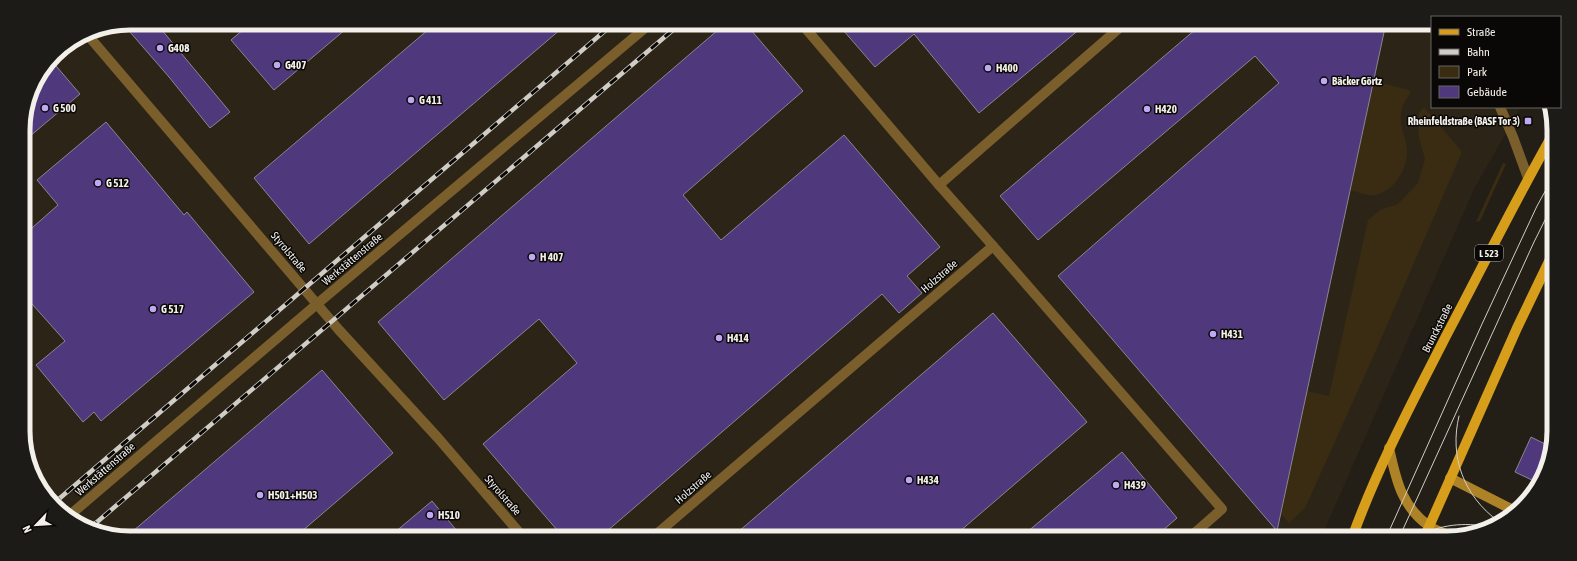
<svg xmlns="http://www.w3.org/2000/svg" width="1577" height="561" viewBox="0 0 1577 561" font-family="'Asap Condensed',sans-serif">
  <rect width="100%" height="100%" fill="#231e16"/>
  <polygon fill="#2c2416" points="130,23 1432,23 1432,107 1521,107 1474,189 1321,538 130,538 96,532 50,502 25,451 23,123 34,83 59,50 89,31"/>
  <g fill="#3a2c12">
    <path d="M1374,81l35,9 2,2c-5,8 -9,13 -10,22 -2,13 7,27 6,40 -1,17 -14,38 -32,41 -8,1 -17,-3 -25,-5z"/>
    <polygon points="1424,107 1462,152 1374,355 1305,508 1289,523 1281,514 1307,391 1329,396 1368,220 1380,210 1398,204 1418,183 1425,159 1419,138 1418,122 1419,113"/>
    <polygon points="1503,163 1506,164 1480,221 1476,222"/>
  </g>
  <g fill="#50387c" stroke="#898691">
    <polygon points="130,23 156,23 230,112 210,128 169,77 123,24"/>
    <polygon points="251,23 353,23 274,90 231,40"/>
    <polygon points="436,23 568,23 309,244 254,178"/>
    <polygon points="726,23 745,23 803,91 683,195 721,240 844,135 940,247 907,276 922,293 899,313 882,294 599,538 564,538 483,444 577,363 539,319 444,400 378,322"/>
    <polygon points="837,23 1087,23 979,113 914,34 875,67"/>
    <polygon points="1203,23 1386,23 1277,531 1058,276 1279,83 1255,56 1038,240 1000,196"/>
    <polygon points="51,60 80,94 23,142 23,123 34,83"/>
    <polygon points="106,122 184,215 187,212 254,292 101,421 94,412 83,422 36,365 65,341 24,295 24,235 58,205 37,180"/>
    <polygon points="993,313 1087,422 952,538 731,538"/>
    <polygon points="322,370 393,453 294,538 126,537"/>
    <polygon points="1531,437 1551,447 1548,465 1536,482 1515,472"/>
    <polygon points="1122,452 1177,518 1154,538 1020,538"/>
    <polygon points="432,501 463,538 388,538"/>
  </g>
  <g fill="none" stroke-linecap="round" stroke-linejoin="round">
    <g stroke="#7a5e2b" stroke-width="10">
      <polyline points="801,23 939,185"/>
      <polyline points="86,33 339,330 438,438 524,538"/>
      <polyline points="1500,107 1513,137 1528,178"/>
      <polyline points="993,246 1222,509 1189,538"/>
      <polyline points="70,515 317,304 651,23"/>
      <polyline points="652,538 993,246 939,185 1125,23"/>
    </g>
    <g stroke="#ae8227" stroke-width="10">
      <path d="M1389,448c7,31 12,58 40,78 7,5 17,8 26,11"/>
      <polyline points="1450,478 1515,511"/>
    </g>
    <g stroke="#d79e1b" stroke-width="10">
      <path d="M1352,538c25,-70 60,-135 93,-200 36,-68 70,-137 108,-204"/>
      <polyline points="1424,538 1517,328 1553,253"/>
    </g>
    <g stroke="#d0cdc7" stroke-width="1">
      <path d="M1459,416c-10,41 5,80 39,105"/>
      <polyline points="1386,538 1482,324 1537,206 1553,177"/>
      <polyline points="1399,538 1534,242 1553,204"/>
      <path d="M1414,538c22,-12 45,-16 70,-12"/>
    </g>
    <g stroke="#d0cdc7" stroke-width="4.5">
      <g id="rail">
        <polyline points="53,504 614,23"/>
        <polyline points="90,528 681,23"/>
      </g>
    </g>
    <use href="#rail" stroke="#0a0806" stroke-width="3" stroke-dasharray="9" stroke-linecap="butt"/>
  </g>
  <g fill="#bfa9f4" stroke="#0a0806" stroke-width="1.5">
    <circle cx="160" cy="48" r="4"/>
    <circle cx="277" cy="65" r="4"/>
    <circle cx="988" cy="68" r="4"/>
    <circle cx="1324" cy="81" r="4"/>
    <circle cx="411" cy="100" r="4"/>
    <circle cx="45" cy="108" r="4"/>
    <circle cx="1147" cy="109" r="4"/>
    <rect x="1524" y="117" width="8" height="8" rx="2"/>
    <circle cx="98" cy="183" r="4"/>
    <circle cx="532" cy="257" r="4"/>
    <circle cx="153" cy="309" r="4"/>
    <circle cx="1213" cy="334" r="4"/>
    <circle cx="719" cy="338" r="4"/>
    <circle cx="909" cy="480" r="4"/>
    <circle cx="1116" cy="485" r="4"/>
    <circle cx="260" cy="495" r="4"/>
    <circle cx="430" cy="515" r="4"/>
  </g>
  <g text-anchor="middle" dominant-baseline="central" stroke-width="3" stroke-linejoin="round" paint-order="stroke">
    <rect fill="#0a0806" stroke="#adaaa6" stroke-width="1" x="1475" y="245" width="28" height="16" rx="3"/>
    <g font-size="10" font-weight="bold" fill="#f3f0ea">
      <text x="1489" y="253">L 523</text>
    </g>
    <g font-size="11" font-weight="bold" fill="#f3f0ea" stroke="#0a0806" text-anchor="start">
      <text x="168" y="48">G408</text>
      <text x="285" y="65">G407</text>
      <text x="996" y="68">H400</text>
      <text x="1332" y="81">Bäcker Görtz</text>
      <text x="419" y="100">G 411</text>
      <text x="53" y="108">G 500</text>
      <text x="1155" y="109">H420</text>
      <text x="1520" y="121" text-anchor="end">Rheinfeldstraße (BASF Tor 3)</text>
      <text x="106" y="183">G 512</text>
      <text x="540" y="257">H 407</text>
      <text x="161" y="309">G 517</text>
      <text x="1221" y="334">H431</text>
      <text x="727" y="338">H414</text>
      <text x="917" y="480">H434</text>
      <text x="1124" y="485">H439</text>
      <text x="268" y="495">H501+H503</text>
      <text x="438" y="515">H510</text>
    </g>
    <g font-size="11" fill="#f3f0ea" stroke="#0a0806">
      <text transform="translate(289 252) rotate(50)">Styrolstraße</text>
      <text transform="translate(352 259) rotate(-40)">Werkstättenstraße</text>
      <text transform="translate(939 276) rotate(-41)">Holzstraße</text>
      <text transform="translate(1437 328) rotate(-63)">Brunckstraße</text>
      <text transform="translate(105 469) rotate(-41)">Werkstättenstraße</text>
      <text transform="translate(693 487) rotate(-41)">Holzstraße</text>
      <text transform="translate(503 495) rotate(49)">Styrolstraße</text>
    </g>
  </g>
  <path d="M0 0H1577V561H0ZM130 30H1447A100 100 0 0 1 1547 130V431A100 100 0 0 1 1447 531H130A100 100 0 0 1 30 431V130A100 100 0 0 1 130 30Z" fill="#1d1b18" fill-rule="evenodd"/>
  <path fill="none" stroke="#f3f0ea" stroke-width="5" d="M130 30H1447A100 100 0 0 1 1547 130V431A100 100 0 0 1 1447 531H130A100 100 0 0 1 30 431V130A100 100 0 0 1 130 30Z"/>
  <rect x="1431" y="16" width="130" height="92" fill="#0a0806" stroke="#676561"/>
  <rect x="1439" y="29" width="20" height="6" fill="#d79e1b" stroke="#676561"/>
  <text x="1467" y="36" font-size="12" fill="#f3f0ea">Straße</text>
  <rect x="1439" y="49" width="20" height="6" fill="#d0cdc7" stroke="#676561"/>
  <text x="1467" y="56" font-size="12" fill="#f3f0ea">Bahn</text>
  <rect x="1439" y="66" width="20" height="12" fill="#3a2c12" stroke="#676561"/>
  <text x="1467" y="76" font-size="12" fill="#f3f0ea">Park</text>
  <rect x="1439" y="86" width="20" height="12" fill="#50387c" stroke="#676561"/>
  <text x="1467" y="96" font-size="12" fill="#f3f0ea">Gebäude</text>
  <g transform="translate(36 525) rotate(245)" stroke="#0a0806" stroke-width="3" paint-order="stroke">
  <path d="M0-3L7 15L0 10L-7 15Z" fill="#f3f0ea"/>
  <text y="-6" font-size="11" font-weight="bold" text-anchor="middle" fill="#f3f0ea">N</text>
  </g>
</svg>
